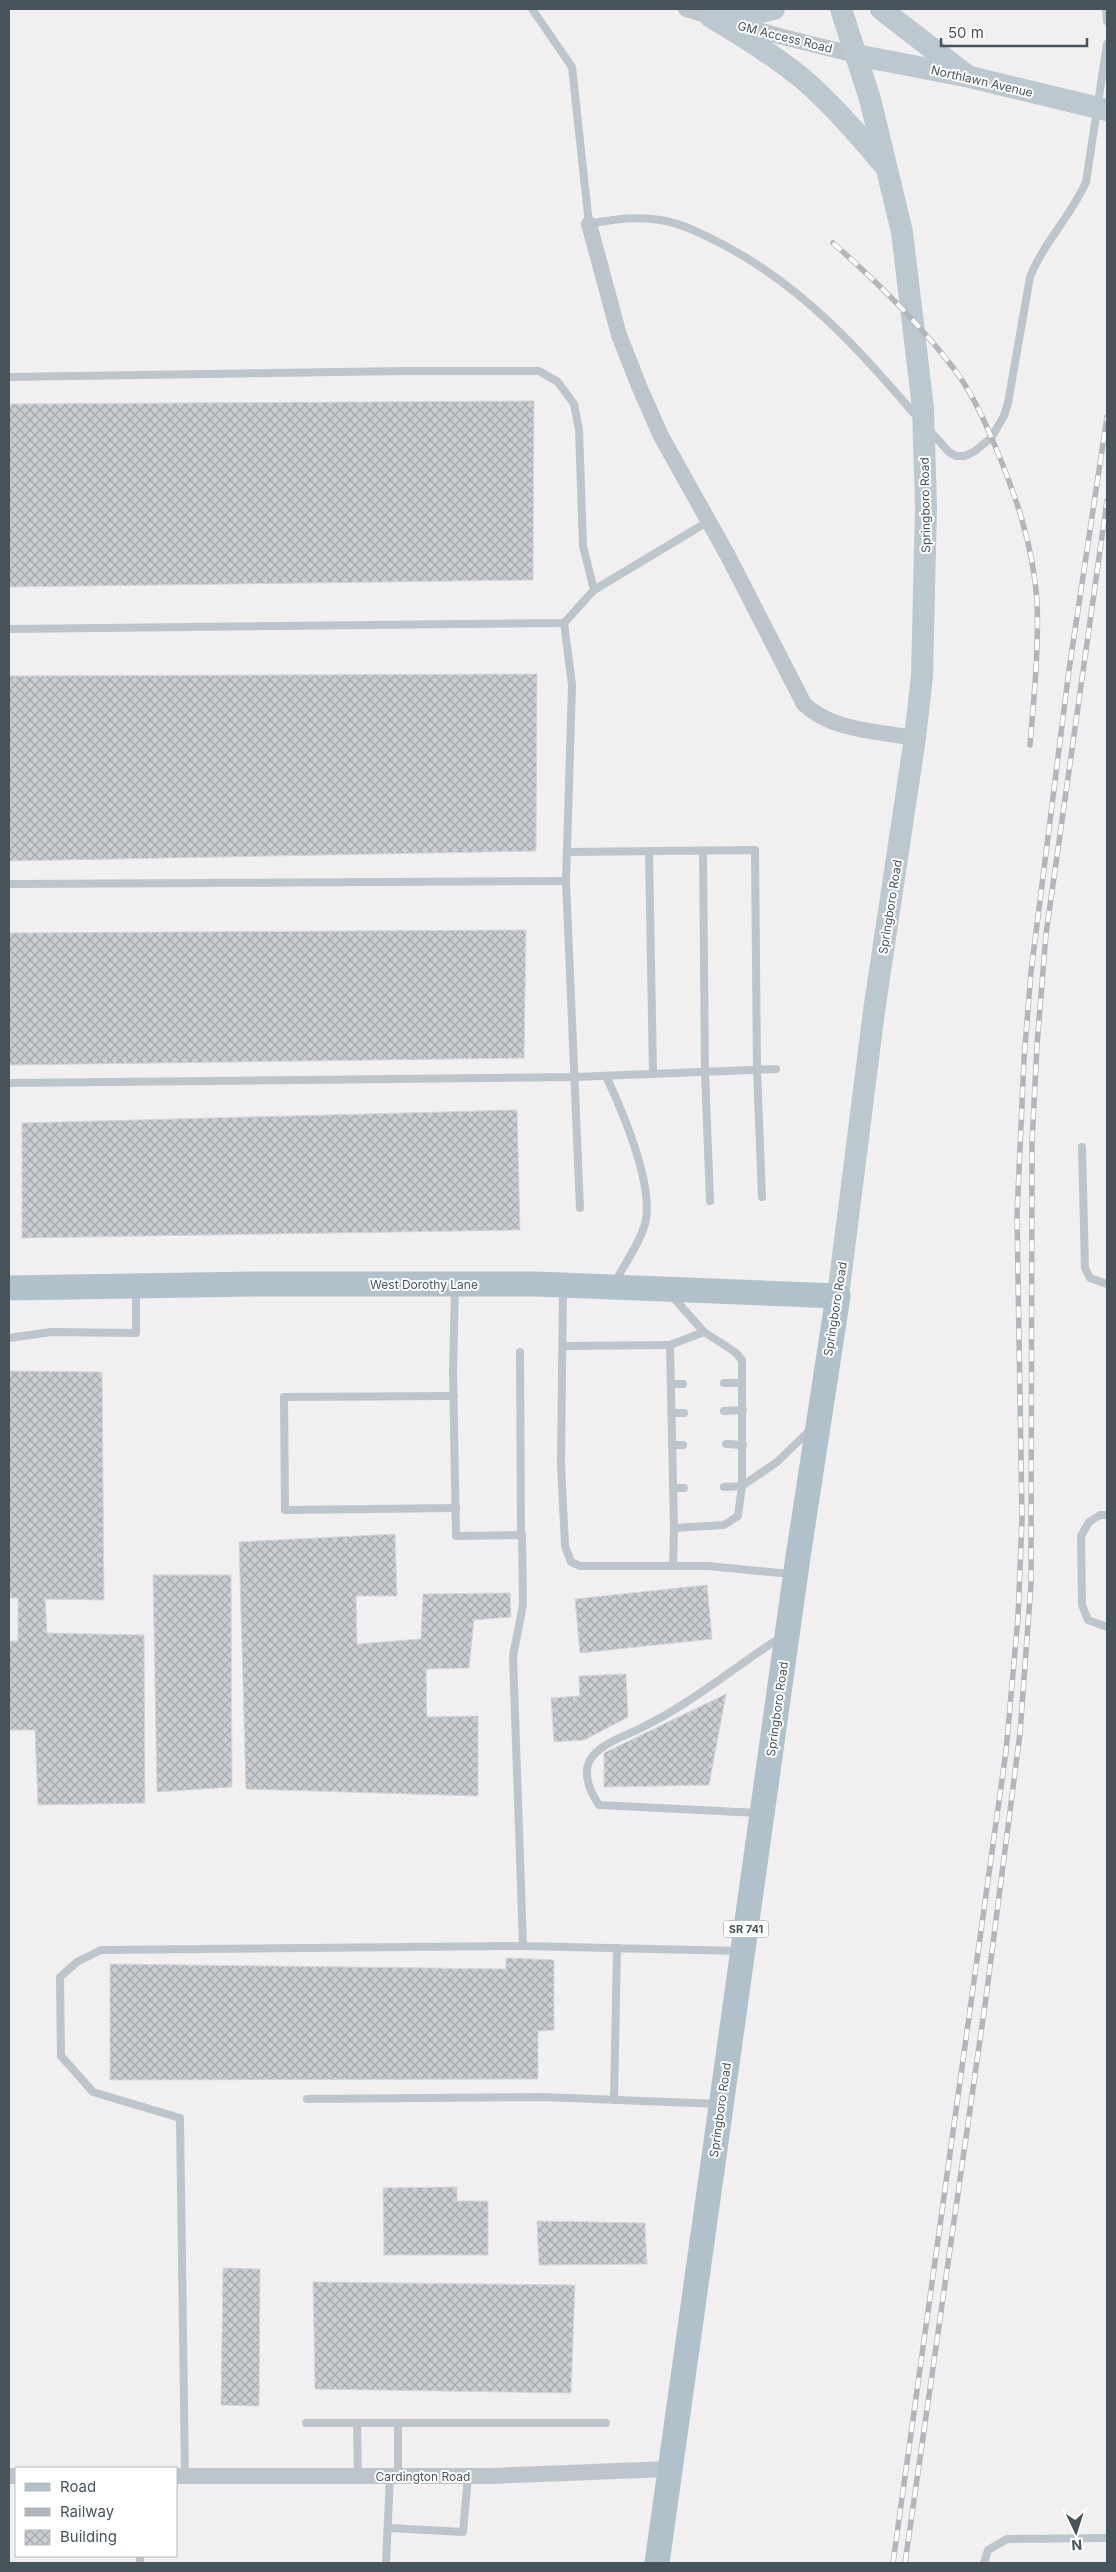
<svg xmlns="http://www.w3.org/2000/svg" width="1116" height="2572" viewBox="0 0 1116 2572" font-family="Inter,sans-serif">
  <defs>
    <pattern id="building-cross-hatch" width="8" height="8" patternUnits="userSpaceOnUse" patternTransform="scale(1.25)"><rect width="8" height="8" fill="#c9cdd2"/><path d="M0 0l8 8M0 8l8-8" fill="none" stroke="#a5a9ae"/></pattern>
  </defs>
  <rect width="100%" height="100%" fill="#f2eff0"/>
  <g fill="url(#building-cross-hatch)" stroke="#d4d6da">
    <polygon points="534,401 533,580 9,587 9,404"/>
    <polygon points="537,674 536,851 9,861 9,676"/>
    <polygon points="526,930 524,1058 9,1065 9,933"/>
    <polygon points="517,1110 520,1230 22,1238 22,1123"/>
    <polygon points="9,1371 102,1372 104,1600 45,1599 47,1633 144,1635 145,1803 38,1805 35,1730 9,1730 9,1641 18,1641 18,1598 9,1598"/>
    <polygon points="395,1534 397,1596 356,1596 357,1644 421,1639 423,1594 510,1593 511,1617 474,1620 469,1668 426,1669 427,1717 478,1716 478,1796 246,1789 239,1542"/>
    <polygon points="153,1575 231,1575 232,1787 157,1792"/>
    <polygon points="707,1585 712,1639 580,1653 575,1599"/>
    <polygon points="626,1674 628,1717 584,1740 554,1742 551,1698 580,1696 579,1676"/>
    <polygon points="726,1694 709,1785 604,1787 604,1753"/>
    <polygon points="506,1958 554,1960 554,2030 538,2031 538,2079 110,2080 110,1964 506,1969"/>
    <polygon points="457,2187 457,2201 488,2201 488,2255 384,2255 383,2188"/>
    <polygon points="537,2221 645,2223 647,2264 539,2265"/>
    <polygon points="223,2268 260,2269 259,2406 221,2405"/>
    <polygon points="313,2282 575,2285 571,2393 315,2389"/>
  </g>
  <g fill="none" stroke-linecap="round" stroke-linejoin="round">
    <g stroke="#bcc5cb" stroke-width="8">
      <path d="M532,9l40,58 17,157c24,-5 47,-8 71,-4 22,3 44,15 64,25 82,44 134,104 194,173"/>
      <polyline points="1106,9 1107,21"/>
      <polyline points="9,377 405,371 539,371 558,382 574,404 579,430 583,546 594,590"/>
      <path d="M929,430l20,22 7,4h9l10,-5 16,-13 13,-22 4,-13 22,-126c14,-35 41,-61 56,-95l21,-138"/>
      <polyline points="564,623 572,685 566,881 580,1208"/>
      <polyline points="9,629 564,623 594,590 709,521"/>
      <polyline points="649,851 653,1074"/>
      <polyline points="703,851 705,1072 710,1201"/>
      <polyline points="567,852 755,850 757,1070 762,1197"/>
      <polyline points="9,884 566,881"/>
      <path d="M606,1076c16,34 51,115 38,151 -6,19 -20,38 -29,55"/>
      <polyline points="9,1083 574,1077 776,1069"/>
      <polyline points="1082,1147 1085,1268 1090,1278 1107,1284"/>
      <polyline points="455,1286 453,1372 456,1536 522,1535 523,1605 513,1656 523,1946 739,1951"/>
      <polyline points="563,1288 561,1464 565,1546 571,1562 580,1566 708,1566 791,1574"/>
      <polyline points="672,1296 704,1332 735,1352 742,1360 742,1486 738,1516 724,1525 674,1528"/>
      <polyline points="9,1338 51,1332 136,1333 136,1289"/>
      <polyline points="564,1346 670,1345"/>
      <polyline points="520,1352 521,1535"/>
      <polyline points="724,1383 742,1383"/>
      <polyline points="671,1384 683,1384"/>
      <polyline points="454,1396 284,1397 285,1510 456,1508"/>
      <polyline points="724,1411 743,1410"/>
      <polyline points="671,1413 684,1413"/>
      <polyline points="726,1444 743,1445"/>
      <polyline points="672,1445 683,1445"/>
      <polyline points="724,1487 742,1486 777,1462 810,1430"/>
      <polyline points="673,1488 684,1488"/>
      <polyline points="1107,1515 1100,1515 1089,1522 1081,1536 1082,1605 1088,1620 1107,1627"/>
      <polyline points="673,1566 674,1528 670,1345 704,1332"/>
      <path d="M758,1813l-159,-8c-8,-12 -16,-29 -10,-43 8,-18 37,-26 54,-35 49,-24 92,-60 138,-90"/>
      <polyline points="307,2099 542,2097 719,2104"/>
      <polyline points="614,2100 617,1948"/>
      <polyline points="306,2423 606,2423"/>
      <polyline points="357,2423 358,2476"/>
      <polyline points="185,2476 180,2118 93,2092 61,2056 60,1977 77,1962 101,1950 523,1946"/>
      <polyline points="398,2476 398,2424"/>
      <polyline points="388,2528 463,2532 468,2476"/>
      <polyline points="140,2563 140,2556"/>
      <polyline points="386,2563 390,2476"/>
      <polyline points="984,2563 988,2550 1007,2539 1107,2538"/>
    </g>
    <g stroke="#bcc5cb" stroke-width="16">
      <polyline points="686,9 775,35 856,55"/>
      <path d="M589,224l30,111 20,51 22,50 67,120 76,148c28,27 74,27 111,34"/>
      <polyline points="9,2476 16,2476"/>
      <polyline points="176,2476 491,2476 669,2469"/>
    </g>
    <g stroke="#bcc8d0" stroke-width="22">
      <polyline points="881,9 965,74"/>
      <path d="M711,17c32,19 64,39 92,62 30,26 56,56 81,86"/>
      <polyline points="711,17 752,14 774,9"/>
      <polyline points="856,55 970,77 1107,110"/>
      <polyline points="838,1296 874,1011 915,738 922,676 926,507 923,408 902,232 870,99 841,9"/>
    </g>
    <polyline stroke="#b0c1cc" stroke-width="25" points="9,1288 254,1284 536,1284 838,1296 798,1557 657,2563"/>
    <g stroke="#b2b5b9" stroke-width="5.5">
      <g id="rail">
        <path d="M833,243c42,37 83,77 118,122 18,22 31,50 42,76 22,52 40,103 44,160 2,48 -3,96 -7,144"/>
        <polyline points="893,2563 1006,1751 1018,1618 1022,1519 1017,1215 1024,1059 1031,972 1069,670 1107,417"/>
        <polyline points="905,2563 986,1998 1020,1733 1031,1584 1032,1143 1037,1045 1046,934 1107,501"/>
      </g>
    </g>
    <use href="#rail" stroke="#fff" stroke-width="4" stroke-dasharray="11" stroke-linecap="butt"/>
  </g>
  <g text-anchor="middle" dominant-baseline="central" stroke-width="4" stroke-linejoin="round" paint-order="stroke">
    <rect fill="#fff" stroke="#7f878d" stroke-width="1" x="723.5" y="1920.5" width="45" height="17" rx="4"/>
    <g font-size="11" font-weight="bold" fill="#48545c">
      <text x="746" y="1929">SR 741</text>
    </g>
    <g font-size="12" fill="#48545c" stroke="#fff">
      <text transform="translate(785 37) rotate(14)">GM Access Road</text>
      <text transform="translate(982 81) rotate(13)">Northlawn Avenue</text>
      <text transform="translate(925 505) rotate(-91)">Springboro Road</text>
      <text transform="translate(890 907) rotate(-81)">Springboro Road</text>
      <text x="424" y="1284">West Dorothy Lane</text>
      <text transform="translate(835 1309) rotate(-81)">Springboro Road</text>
      <text transform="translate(777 1709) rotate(-82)">Springboro Road</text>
      <text transform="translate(720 2110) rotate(-82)">Springboro Road</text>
      <text x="423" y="2476">Cardington Road</text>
    </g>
  </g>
  <rect width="1116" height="2572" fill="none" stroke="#48545c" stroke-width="20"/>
  <rect x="15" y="2467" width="162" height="90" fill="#ffffff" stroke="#b6bbbe"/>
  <rect x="25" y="2483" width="25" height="8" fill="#b0c1cc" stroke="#b6bbbe"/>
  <text x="60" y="2492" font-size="15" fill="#48545c">Road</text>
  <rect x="25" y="2508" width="25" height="8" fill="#b2b5b9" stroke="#b6bbbe"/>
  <text x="60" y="2517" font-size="15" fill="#48545c">Railway</text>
  <rect x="25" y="2530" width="25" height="15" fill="url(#building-cross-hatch)" stroke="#b6bbbe"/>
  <text x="60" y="2542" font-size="15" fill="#48545c">Building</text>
  <g transform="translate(1076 2532) rotate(176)" stroke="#ffffff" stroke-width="4" paint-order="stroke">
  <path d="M0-4L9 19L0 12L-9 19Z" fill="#48545c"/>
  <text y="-8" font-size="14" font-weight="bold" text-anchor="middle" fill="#48545c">N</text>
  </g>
  <path d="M941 38v8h146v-8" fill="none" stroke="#48545c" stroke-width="2.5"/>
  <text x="948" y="38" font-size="15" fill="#48545c" stroke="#ffffff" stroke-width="4" paint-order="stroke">50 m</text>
</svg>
